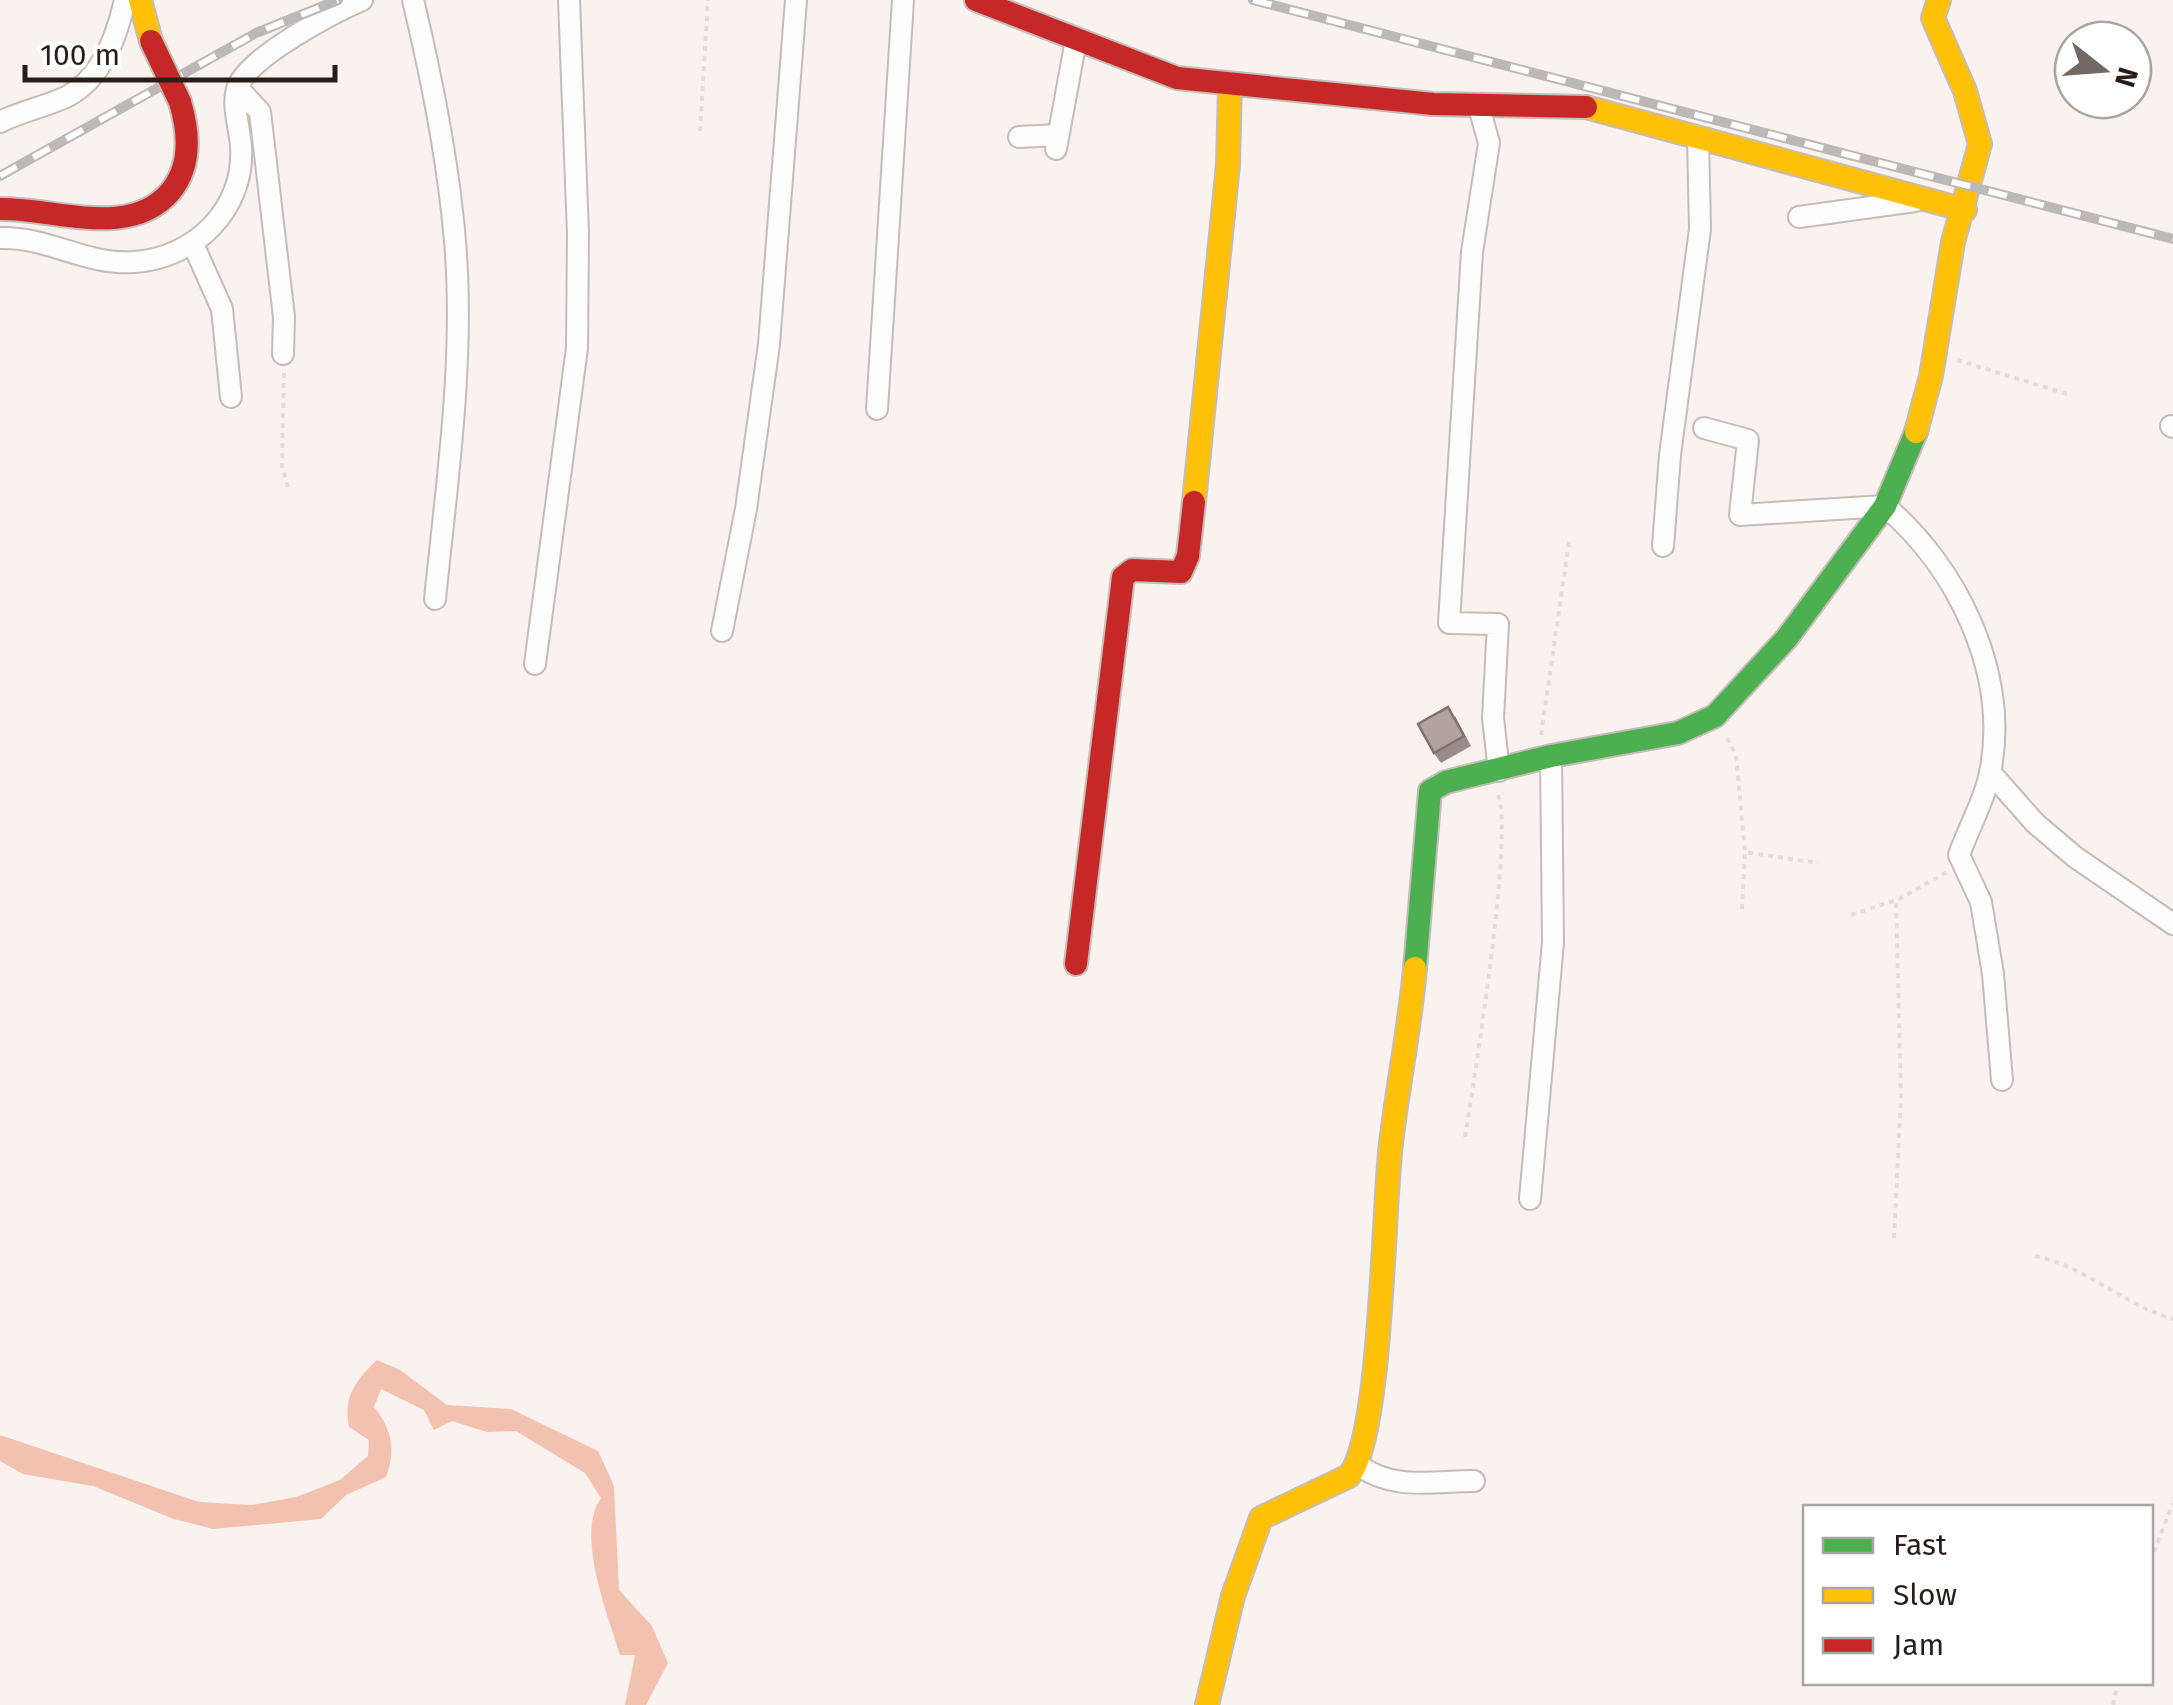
<svg xmlns="http://www.w3.org/2000/svg" width="2173" height="1705" viewBox="0 0 2173 1705" font-family="'Fira Sans',sans-serif">
  <rect width="100%" height="100%" fill="#faf2ef"/>
  <path fill="#f3c1af" d="M377,1360l23,10 47,35 64,4 87,42 16,35 5,104 33,36 16,37 -22,42h-21l10,-50h-15c-12,-40 -45,-121 -19,-157l-16,-25 -69,-42 -29,1 -35,-11 -18,9 -10,-20 -43,-21 -7,18c18,22 22,44 12,70l-40,18 -25,24 -108,10 -39,-10 -81,-33 -70,-12 -23,-13v-26l199,67 53,3 44,-8 44,-17 28,-24 1,-16 -20,-13c-6,-30 6,-46 28,-67z"/>
  <g fill="none" stroke-linecap="round" stroke-linejoin="round">
    <g stroke="#c5bcb8" stroke-width="24">
      <g id="street">
        <path d="M413,0c19,79 35,159 42,241 10,118 -8,240 -20,358"/>
        <polyline points="238,88 260,112 284,317 283,354"/>
        <polyline points="1479,107 1489,143 1472,252 1449,623 1498,624 1493,718 1499,771"/>
        <path d="M0,122c21,-11 45,-15 66,-25 36,-18 51,-61 59,-97"/>
        <polyline points="1019,137 1058,135"/>
        <polyline points="1056,149 1076,40"/>
        <polyline points="1799,217 1915,201"/>
        <path d="M0,238c46,-2 88,28 134,24 61,-4 111,-53 107,-115 -1,-19 -10,-42 -3,-61 13,-30 94,-73 124,-86"/>
        <polyline points="193,244 222,309 231,397"/>
        <polyline points="877,409 903,0"/>
        <polyline points="2171,426 2173,427"/>
        <path d="M1704,428l44,12 -8,75 145,-9c72,61 123,165 106,262 -5,29 -22,59 -32,87l22,47 12,72 9,106"/>
        <polyline points="1663,546 1670,455 1700,229 1698,138"/>
        <polyline points="722,631 746,509 769,344 796,0"/>
        <polyline points="535,664 577,348 578,234 569,0"/>
        <polyline points="1990,772 2035,823 2075,857 2173,924"/>
        <polyline points="1530,1199 1553,942 1551,756"/>
        <path d="M1358,1465c36,26 74,16 116,16"/>
      </g>
    </g>
    <g stroke="#c5bcb8" stroke-width="26">
      <polyline id="fast" points="1415,968 1430,791 1446,782 1551,756 1678,733 1715,716 1787,638 1885,506 1916,432"/>
    </g>
    <g stroke="#c5bcb8" stroke-width="26">
      <g id="slow">
        <polyline points="140,0 151,41"/>
        <polyline points="1586,107 1965,210"/>
        <polyline points="1916,432 1931,376 1953,242 1980,144 1965,91 1933,18 1939,0"/>
        <polyline points="1194,502 1228,165 1230,84"/>
        <path d="M1207,1705l26,-109 28,-78 88,-42c33,-40 34,-268 42,-333 7,-59 19,-116 24,-175"/>
      </g>
    </g>
    <g stroke="#c5bcb8" stroke-width="26">
      <g id="jam">
        <polyline points="976,0 1177,78 1433,104 1586,107"/>
        <path d="M0,209c55,-1 130,31 171,-18 21,-26 18,-59 9,-89"/>
        <polyline points="1076,964 1123,577 1132,570 1181,572 1188,556 1194,502"/>
      </g>
    </g>
    <g stroke="#e0dedd" stroke-width="4" stroke-dasharray="5 5" stroke-linecap="butt">
      <polyline points="700,131 708,0"/>
      <polyline points="1957,360 2067,394"/>
      <polyline points="284,373 282,466 288,487"/>
      <polyline points="1541,735 1569,542"/>
      <polyline points="1727,738 1736,755 1745,852 1818,863"/>
      <polyline points="1742,909 1745,852"/>
      <polyline points="1851,915 1899,899 1947,872"/>
      <path d="M1465,1137c9,-57 49,-302 33,-342"/>
      <polyline points="1894,1238 1901,1098 1896,900"/>
      <path d="M2035,1256c50,10 89,49 138,63"/>
      <polyline points="2150,1561 2173,1503"/>
      <polyline points="2113,1705 2118,1682"/>
    </g>
    <use href="#street" stroke="#fefdfd" stroke-width="20"/>
    <use href="#fast" stroke="#4caf50" stroke-width="22"/>
    <use href="#slow" stroke="#ffc107" stroke-width="22"/>
    <use href="#jam" stroke="#c62828" stroke-width="22"/>
    <g stroke="#bbb8b7" stroke-width="10">
      <g id="rail">
        <polyline points="1253,0 2173,239"/>
        <polyline points="0,176 256,33 338,0"/>
      </g>
    </g>
    <use href="#rail" stroke="#fff" stroke-width="6" stroke-dasharray="19" stroke-linecap="butt"/>
    <g stroke="#c5bcb8" stroke-width="26" stroke-linecap="butt">
      <polyline id="jam-bridge" points="151,41 180,102"/>
    </g>
    <use href="#jam-bridge" stroke="#c62828" stroke-width="22"/>
  </g>
  <polygon fill="#998c88" points="1455,716 1471,746 1441,763 1434,753"/>
  <polygon fill="#b2a39e" stroke="#7d726f" stroke-width="2.5" points="1448,707 1464,736 1434,753 1418,724"/>
  <rect x="1803" y="1505" width="350" height="180" fill="#ffffff" stroke="#a9a5a3" stroke-width="2.5"/>
  <rect x="1823" y="1538" width="50" height="15" fill="#4caf50" stroke="#a9a5a3" stroke-width="2.5"/>
  <text x="1893" y="1555" font-size="30" fill="#291d19">Fast</text>
  <rect x="1823" y="1588" width="50" height="15" fill="#ffc107" stroke="#a9a5a3" stroke-width="2.5"/>
  <text x="1893" y="1605" font-size="30" fill="#291d19">Slow</text>
  <rect x="1823" y="1638" width="50" height="15" fill="#c62828" stroke="#a9a5a3" stroke-width="2.5"/>
  <text x="1893" y="1655" font-size="30" fill="#291d19">Jam</text>
  <g transform="translate(2103 70) rotate(107)"><circle r="48" fill="#ffffff" stroke="#a9a5a3" stroke-width="2.5"/>
  <path d="M0-8L18 38L0 25L-18 38Z" fill="#726864"/>
  <text y="-15" font-size="28" font-weight="bold" text-anchor="middle" fill="#291d19">N</text>
  </g>
  <path d="M25 65v15h310v-15" fill="none" stroke="#291d19" stroke-width="5"/>
  <text x="40" y="65" font-size="30" fill="#291d19" stroke="#ffffff" stroke-width="8" paint-order="stroke">100 m</text>
</svg>
